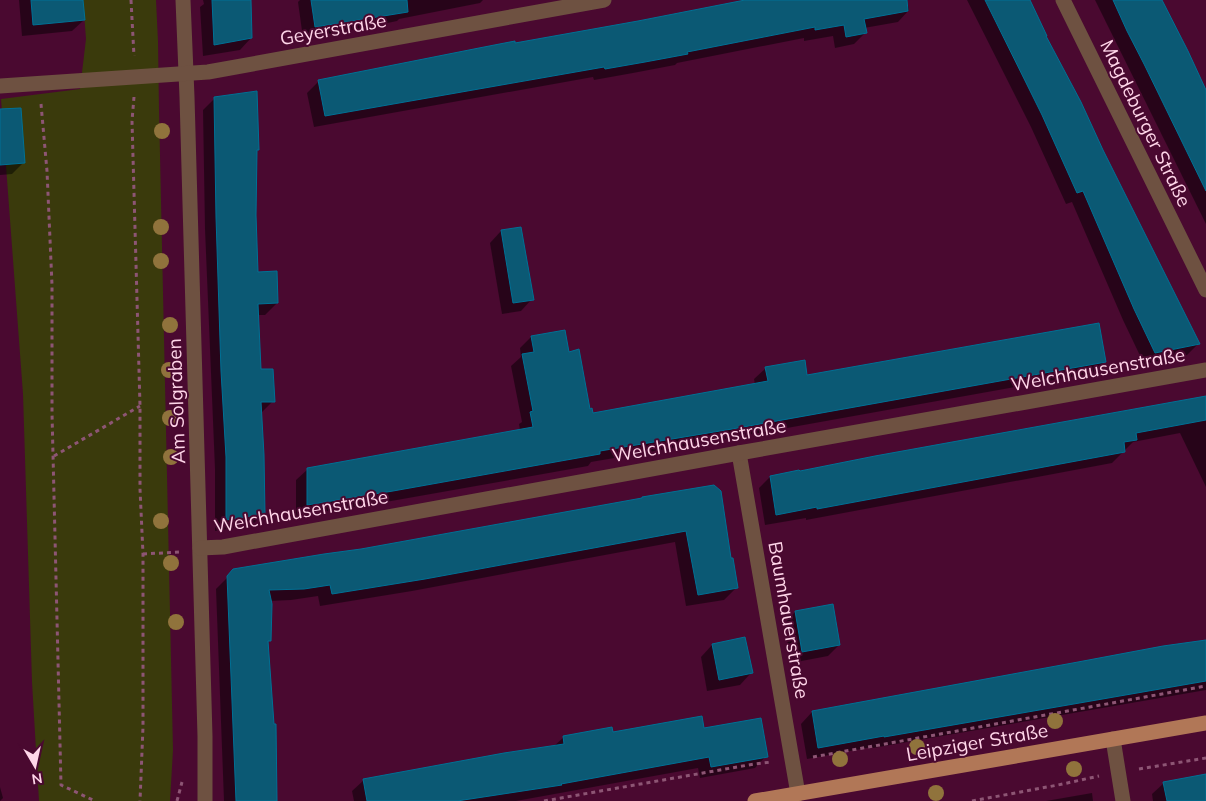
<svg xmlns="http://www.w3.org/2000/svg" width="1206" height="801" viewBox="0 0 1206 801" font-family="Mulish,sans-serif">
  <rect width="100%" height="100%" fill="#4a0930"/>
  <polygon fill="#3a3a0c" points="83,0 156,0 158,41 159,109 173,750 170,801 39,801 32,682 23,394 1,99 80,89 86,39"/>
  <g fill="#0007">
    <polygon points="19,0 82,0 84,20 72,31 22,36"/>
    <polygon points="203,0 250,0 251,38 240,50 203,56 200,7 204,4"/>
    <polygon points="300,0 483,0 480,3 399,19 397,21 359,29 303,38 298,2"/>
    <polygon points="752,0 907,0 909,10 898,22 864,28 865,33 854,44 835,48 833,36 804,41 804,38 677,63 675,65 633,73 594,80 593,77 314,127 307,93 319,81"/>
    <polygon points="967,0 1029,0 1045,37 1198,344 1187,355 1144,364 1123,320 1072,202 1066,204 1031,127"/>
    <polygon points="1095,0 1161,0 1206,93 1206,224"/>
    <polygon points="215,98 258,149 256,151 255,215 257,274 277,303 265,315 257,315 259,371 273,401 261,413 264,513 252,525 215,531 215,469 205,229 203,110"/>
    <polygon points="0,110 24,162 12,174 0,175"/>
    <polygon points="520,228 532,299 521,311 502,314 490,243 501,231"/>
    <polygon points="531,337 568,353 589,410 592,415 755,385 754,379 766,368 806,376 1105,361 1093,373 720,440 591,462 588,466 380,503 296,516 296,480 308,469 520,430 519,424 522,422 511,366 521,357 520,348"/>
    <polygon points="1206,397 1206,487 1180,433 1133,442 1112,463 806,520 806,518 765,525 759,488 770,477"/>
    <polygon points="641,499 730,560 737,587 724,600 686,606 675,542 412,591 320,606 318,596 291,600 270,601 269,640 266,643 276,801 224,801 216,589 234,571 361,550"/>
    <polygon points="795,612 839,645 828,656 791,663 784,624"/>
    <polygon points="1206,641 1206,690 873,748 872,747 807,759 801,724 812,712"/>
    <polygon points="712,645 751,673 740,685 707,691 701,657"/>
    <polygon points="703,729 766,756 755,768 700,778 698,768 516,801 354,801 352,791 364,780 554,746 564,737"/>
    <polygon points="1206,775 1206,801 1153,801 1152,794 1164,783"/>
    <polygon points="0,787 3,798 0,801"/>
    <polygon points="1092,793 1093,801 1046,801"/>
  </g>
  <g fill="#0b5974" stroke="#007195">
    <polygon points="31,0 83,0 85,20 33,25"/>
    <polygon points="212,0 251,0 252,38 214,45"/>
    <polygon points="311,0 407,0 408,12 315,27"/>
    <polygon points="745,0 907,0 908,11 864,19 867,33 846,37 844,25 815,30 815,27 687,52 688,54 645,62 605,69 604,67 325,116 318,80 479,48 515,41 515,43 638,21"/>
    <polygon points="985,0 1030,0 1047,36 1046,36 1081,102 1103,150 1200,344 1155,353 1134,309 1083,191 1077,193 1042,115"/>
    <polygon points="1113,0 1162,0 1188,51 1206,90 1206,191 1144,64 1127,31"/>
    <polygon points="257,91 259,150 257,150 256,215 258,272 277,271 278,303 258,304 261,369 273,369 275,402 261,402 264,455 265,514 226,520 226,457 221,371 216,217 214,97"/>
    <polygon points="21,108 25,163 0,165 0,109"/>
    <polygon points="521,227 534,300 513,303 501,230"/>
    <polygon points="1099,323 1106,362 732,429 600,451 600,454 393,491 307,505 307,468 533,427 530,412 533,411 522,354 534,352 531,336 565,330 569,352 579,349 590,409 592,408 593,413 768,381 765,367 805,360 807,375"/>
    <polygon points="1206,396 1206,420 1136,433 1137,440 1124,442 1125,452 817,509 817,507 776,515 770,476 799,470 800,471 875,456"/>
    <polygon points="714,485 721,491 731,558 733,558 738,588 698,595 686,531 425,579 332,594 330,585 304,589 269,590 272,604 271,641 268,641 274,724 276,724 277,801 236,801 227,576 233,569 324,554 361,549 642,498 642,497"/>
    <polygon points="833,604 840,645 802,652 795,611"/>
    <polygon points="745,637 753,673 719,680 712,644"/>
    <polygon points="1206,640 1206,681 884,737 884,736 818,748 812,711 1078,662 1163,646"/>
    <polygon points="702,716 704,728 761,718 768,757 711,767 709,757 561,784 562,785 457,801 367,801 363,779 504,753 564,744 563,736 612,727 613,732"/>
    <polygon points="1206,774 1206,801 1167,801 1163,782"/>
  </g>
  <g fill="none" stroke-linecap="round" stroke-linejoin="round">
    <g stroke="#8d5574" stroke-width="3" stroke-dasharray="4 4" stroke-linecap="butt">
      <polyline points="131,0 134,56"/>
      <polyline points="134,97 132,121 140,406 140,489 143,554 143,727 140,801"/>
      <polyline points="41,104 47,171 52,285 52,413 61,785 95,801"/>
      <polyline points="54,456 140,406"/>
      <polyline points="143,554 180,552"/>
      <polyline points="813,757 1206,686"/>
      <polyline points="1139,769 1206,758"/>
      <polyline points="177,801 182,782"/>
      <polyline points="544,801 754,764 772,762"/>
      <polyline points="972,801 1058,785 1099,776"/>
    </g>
    <g stroke="#6e5141" stroke-width="15">
      <polyline points="183,0 187,97 205,736 205,801"/>
      <polyline points="1063,0 1206,290"/>
      <polyline points="0,86 208,72 604,0"/>
      <polyline points="739,453 798,794"/>
      <polyline points="200,548 223,547 739,453 1206,370"/>
      <polyline points="1113,739 1123,801"/>
    </g>
    <polyline stroke="#b17757" stroke-width="15" points="755,801 1206,723"/>
  </g>
  <g fill="#90733c">
    <circle cx="162" cy="131" r="8"/>
    <circle cx="161" cy="227" r="8"/>
    <circle cx="161" cy="261" r="8"/>
    <circle cx="170" cy="325" r="8"/>
    <circle cx="169" cy="370" r="8"/>
    <circle cx="170" cy="418" r="8"/>
    <circle cx="171" cy="457" r="8"/>
    <circle cx="161" cy="521" r="8"/>
    <circle cx="171" cy="563" r="8"/>
    <circle cx="176" cy="622" r="8"/>
    <circle cx="1055" cy="721" r="8"/>
    <circle cx="917" cy="747" r="8"/>
    <circle cx="840" cy="759" r="8"/>
    <circle cx="1074" cy="769" r="8"/>
    <circle cx="936" cy="793" r="8"/>
  </g>
  <g text-anchor="middle" dominant-baseline="central" stroke-width="4" stroke-linejoin="round" paint-order="stroke">
    <g font-size="19" fill="#ffd6e9" stroke="#4a0930">
      <text transform="translate(333 29) rotate(-10)">Geyerstraße</text>
      <text transform="translate(1146 123) rotate(64)">Magdeburger Straße</text>
      <text transform="translate(1098 369) rotate(-10)">Welchhausenstraße</text>
      <text transform="translate(176 401) rotate(-92)">Am Solgraben</text>
      <text transform="translate(699 440) rotate(-10)">Welchhausenstraße</text>
      <text transform="translate(301 511) rotate(-10)">Welchhausenstraße</text>
      <text transform="translate(789 620) rotate(80)">Baumhauerstraße</text>
      <text transform="translate(977 742) rotate(-10)">Leipziger Straße</text>
    </g>
  </g>
  <g transform="translate(35 766) rotate(171)" stroke="#4a0930" stroke-width="4" paint-order="stroke">
  <path d="M0-4L9 19L0 12L-9 19Z" fill="#ffd6e9"/>
  <text y="-8" font-size="14" font-weight="bold" text-anchor="middle" fill="#ffd6e9">N</text>
  </g>
</svg>
